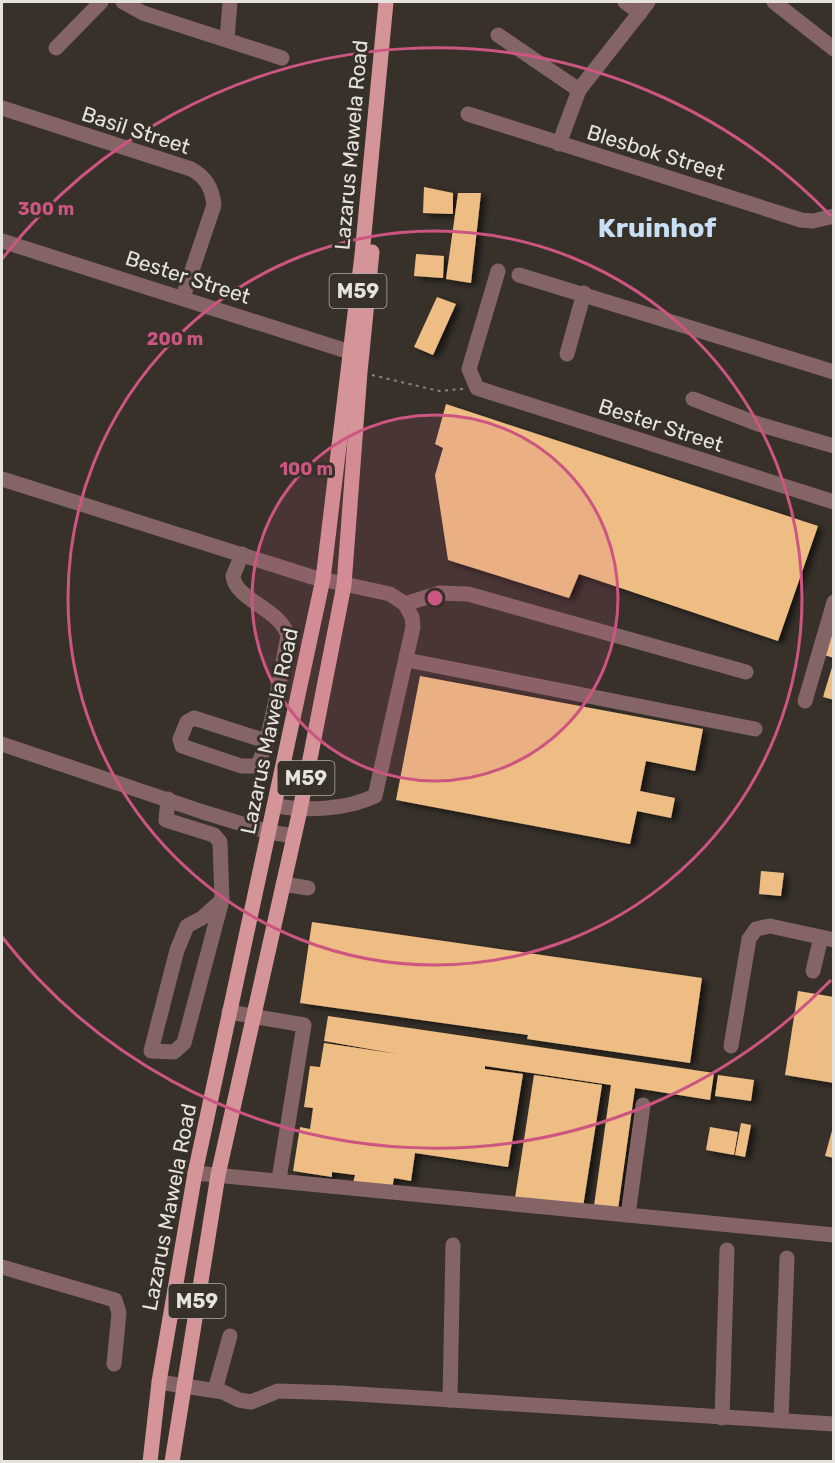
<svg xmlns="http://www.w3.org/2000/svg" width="835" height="1463" viewBox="0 0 835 1463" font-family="Rubik,sans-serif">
  <defs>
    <filter id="shadow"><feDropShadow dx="5" dy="3" stdDeviation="3" flood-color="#0009"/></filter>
  </defs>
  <rect width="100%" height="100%" fill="#37312a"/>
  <g fill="#eebd84" filter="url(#shadow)">
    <polygon points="424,187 453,193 453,214 423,213"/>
    <polygon points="458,193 481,193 471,283 446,279"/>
    <polygon points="416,254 444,256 443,278 414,276"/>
    <polygon points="437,297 456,304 433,355 414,347"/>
    <polygon points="446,404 818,526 778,641 579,574 569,598 448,560 435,475 443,448 435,444"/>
    <polygon points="834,628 834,658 824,655"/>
    <polygon points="833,664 834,664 834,700 823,697"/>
    <polygon points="420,676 703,729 695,771 646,761 640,791 675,798 671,818 637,811 630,844 396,800"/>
    <polygon points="761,871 784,873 781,896 759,894"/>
    <polygon points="312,922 702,978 690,1063 527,1039 528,1035 300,1003"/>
    <polygon points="798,991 834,997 834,1083 785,1075"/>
    <polygon points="328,1016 714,1073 710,1100 635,1088 618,1209 594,1206 611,1085 485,1066 485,1069 523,1074 508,1167 415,1153 411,1181 394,1178 392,1189 353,1183 355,1175 332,1172 332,1177 293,1171 300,1127 310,1129 313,1108 304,1107 310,1066 320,1067 324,1043 398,1054 324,1041"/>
    <polygon points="534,1075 602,1085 583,1207 515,1198"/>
    <polygon points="718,1075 754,1080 751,1101 715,1096"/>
    <polygon points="741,1123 751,1125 745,1157 735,1155"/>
    <polygon points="710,1127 738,1132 734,1155 706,1150"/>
    <polygon points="833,1127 834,1127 834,1158 825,1156"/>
  </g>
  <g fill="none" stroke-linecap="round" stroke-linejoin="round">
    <polyline stroke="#89847e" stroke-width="2" stroke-dasharray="3 4.5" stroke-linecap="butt" points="372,375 439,391 463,389"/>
    <g stroke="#846465" stroke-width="15">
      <polyline points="123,2 143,13 282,58"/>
      <polyline points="625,2 640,13"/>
      <polyline points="774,2 834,49"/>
      <polyline points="498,35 579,90"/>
      <polyline points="227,39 230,2"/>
      <polyline points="56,48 101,2"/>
      <path d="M2,108l189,61c15,8 21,19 23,36l-31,92"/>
      <polyline points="468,114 801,220 813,221 834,216"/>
      <polyline points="559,144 579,90 648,2"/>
      <polyline points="2,241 350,352 362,353"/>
      <polyline points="498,271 469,369 477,388 834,502"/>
      <polyline points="519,275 834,372"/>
      <polyline points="567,354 584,293"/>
      <polyline points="693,399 758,424 834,446"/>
      <path d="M2,479l310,98 78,17 15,10 7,13 1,10 -38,169c-29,14 -69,15 -100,10"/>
      <path d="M242,554l-9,22c2,24 48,33 55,60 -5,24 -19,117 -32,130h-15l-59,-20 -2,-7 7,-17 7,-4 72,23"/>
      <polyline points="405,604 440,593 468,594 746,672"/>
      <polyline points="407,660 755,729"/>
      <polyline points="805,701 834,602"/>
      <polyline points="2,744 203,812 269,832 294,836"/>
      <polyline points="168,799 166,820 214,835 220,842 222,900 184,1043 174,1052 151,1051 177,950 187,926 202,918 222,900"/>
      <polyline points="283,884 308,888"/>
      <polyline points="813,971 821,937"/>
      <polyline points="229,1012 304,1025 279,1179"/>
      <polyline points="731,1046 749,939 756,929 770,926 834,940"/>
      <polyline points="195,1173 834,1235"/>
      <polyline points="628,1215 643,1105"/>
      <polyline points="2,1267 115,1300 119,1313 114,1364"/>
      <polyline points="159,1382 223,1392 239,1400 251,1402 278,1391 341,1393 834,1424"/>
      <polyline points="215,1390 230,1336"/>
      <polyline points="450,1400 453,1245"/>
      <polyline points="722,1418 727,1250"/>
      <polyline points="781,1421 787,1258"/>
    </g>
    <g stroke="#d59497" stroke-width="15">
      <polyline points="150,1462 159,1382 195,1173 323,579 362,255 386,2"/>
      <polyline points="172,1462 218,1175 300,810 344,585 360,372 372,252"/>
    </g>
  </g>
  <circle cx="435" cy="598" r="183" fill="#cd5582" fill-opacity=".12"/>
  <g fill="none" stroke="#cd5582" stroke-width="3">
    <circle cx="435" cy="598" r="183"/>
    <circle cx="435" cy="598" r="367"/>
    <path d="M831 980A550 550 0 0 1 2 937M2 259A550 550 0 0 1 831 216"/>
  </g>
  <g text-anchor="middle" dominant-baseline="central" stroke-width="6" stroke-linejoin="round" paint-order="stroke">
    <g fill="#37312a" stroke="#b2ada7" stroke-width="1.5">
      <rect x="329.5" y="274" width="57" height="34" rx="4.5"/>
      <rect x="277.5" y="761" width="57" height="34" rx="4.5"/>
      <rect x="168.5" y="1284" width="57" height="34" rx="4.5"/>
    </g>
    <g font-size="20" font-weight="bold" fill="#e6e2dd">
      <text x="358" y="291">M59</text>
      <text x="306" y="778">M59</text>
      <text x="197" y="1301">M59</text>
    </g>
    <g font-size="21" fill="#e6e2dd" stroke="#37312a">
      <text transform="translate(136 130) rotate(18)">Basil Street</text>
      <text transform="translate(351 145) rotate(-85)">Lazarus Mawela Road</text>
      <text transform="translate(656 152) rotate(17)">Blesbok Street</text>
      <text transform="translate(188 277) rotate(18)">Bester Street</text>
      <text transform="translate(661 425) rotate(18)">Bester Street</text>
      <text transform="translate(269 731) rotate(-78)">Lazarus Mawela Road</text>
      <text transform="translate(169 1207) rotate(-79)">Lazarus Mawela Road</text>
    </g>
    <g font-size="27" font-weight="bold" fill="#c8e0f6" stroke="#37312a">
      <text x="657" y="228">Kruinhof</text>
    </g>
  </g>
  <circle cx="435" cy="598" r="9" fill="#cd5582" stroke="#37312a" stroke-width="3"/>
  <g font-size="18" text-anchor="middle" font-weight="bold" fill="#cd5582" stroke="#37312a" stroke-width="6" stroke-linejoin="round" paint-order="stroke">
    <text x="46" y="215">300 m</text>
    <text x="175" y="345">200 m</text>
    <text x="306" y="475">100 m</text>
  </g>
  <rect width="835" height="1463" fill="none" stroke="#e6e2dd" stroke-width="6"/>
</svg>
